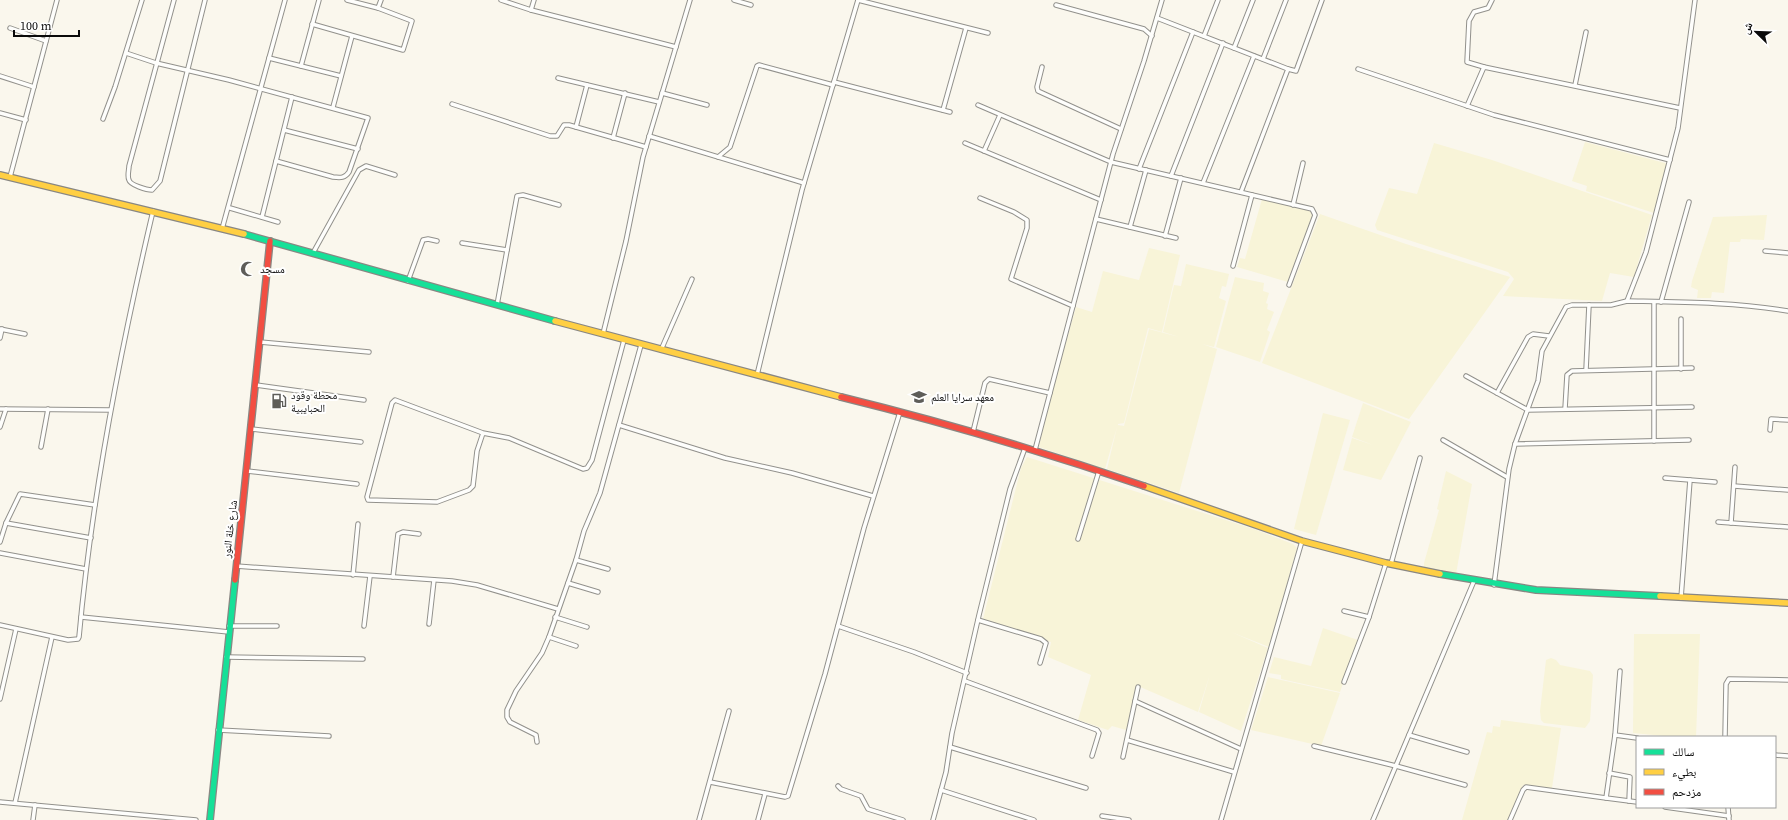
<svg xmlns="http://www.w3.org/2000/svg" width="1788" height="820" viewBox="0 0 1788 820" font-family="'Source Serif 4','Noto Naskh Arabic',serif">
  <rect width="100%" height="100%" fill="#faf7ed"/>
  <g fill="#f8f4d8">
    <polygon points="1585,142 1665,163 1667,165 1659,194 1657,197 1658,199 1654,213 1586,191 1587,186 1572,181"/>
    <polygon points="1434,143 1492,160 1652,215 1634,277 1610,273 1602,301 1503,296 1514,279 1508,272 1377,230 1375,225 1389,188 1417,194"/>
    <polygon points="1262,199 1312,211 1313,216 1288,282 1237,267 1240,258 1245,259"/>
    <polygon points="1320,214 1406,244 1510,277 1409,419 1262,363"/>
    <polygon points="1767,215 1764,240 1741,239 1740,242 1730,242 1724,293 1712,292 1711,298 1697,298 1698,290 1691,287 1692,281 1713,217"/>
    <polygon points="1149,248 1180,255 1162,332 1148,328 1124,423 1118,424 1118,425 1124,426 1149,329 1179,337 1163,332 1174,285 1181,286 1186,264 1229,274 1226,287 1222,286 1219,298 1226,301 1214,347 1202,344 1217,349 1179,493 1107,469 1117,427 1105,469 1039,447 1046,413 1076,307 1092,312 1103,271 1139,280"/>
    <polygon points="1235,277 1264,283 1263,291 1269,293 1266,303 1268,304 1267,309 1274,312 1267,330 1270,332 1260,362 1216,347"/>
    <polygon points="1363,403 1411,422 1381,480 1343,470 1352,438 1373,445 1352,437"/>
    <polygon points="1323,413 1350,420 1316,535 1294,529"/>
    <polygon points="1027,457 1254,529 1293,544 1297,548 1269,647 1231,632 1268,648 1241,731 1199,712 1210,674 1198,712 1138,686 1126,730 1112,726 1108,730 1078,720 1091,675 1048,657 1051,642 1010,632 983,619 1021,468"/>
    <polygon points="1446,471 1472,484 1456,574 1424,567 1424,563 1439,510 1437,509"/>
    <polygon points="1323,628 1358,640 1340,692 1281,679 1281,675 1269,673 1274,657 1311,666"/>
    <polygon points="1634,634 1700,634 1696,737 1674,737 1633,733"/>
    <polygon points="1551,658 1556,660 1560,665 1590,671 1593,675 1590,721 1585,728 1544,723 1541,720 1540,711 1546,660"/>
    <polygon points="1268,677 1340,693 1321,746 1251,730"/>
    <polygon points="1501,720 1561,728 1552,788 1523,785 1513,808 1510,820 1462,820 1487,732 1492,733 1493,726 1500,727"/>
  </g>
  <g fill="none" stroke-linecap="round" stroke-linejoin="round">
    <g stroke="#92918c" stroke-width="5.5">
      <g id="street">
        <path d="M174,0l-45,166c0,4 -2,10 0,14 1,5 18,10 23,10l8,-9 45,-181"/>
        <polyline points="501,0 531,10 676,47"/>
        <polyline points="734,0 751,5"/>
        <polyline points="858,0 988,33"/>
        <polyline points="1056,5 1144,29 1152,36"/>
        <polyline points="378,8 381,0"/>
        <polyline points="531,10 534,0"/>
        <polyline points="1157,18 1288,69 1241,192"/>
        <polyline points="312,24 403,50 412,21 378,8 347,0"/>
        <polyline points="10,28 46,41"/>
        <polyline points="1204,36 1218,0"/>
        <polyline points="1234,48 1253,0"/>
        <path d="M126,53l30,10 73,17 139,38 -19,54c-4,6 -8,6 -16,5l-57,-16"/>
        <polyline points="269,58 341,76"/>
        <polyline points="1263,59 1286,0"/>
        <polyline points="301,66 319,0"/>
        <polyline points="1042,67 1037,87 1038,91 1121,129"/>
        <polyline points="1484,67 1467,62 1469,21 1474,12 1488,8 1492,0"/>
        <polyline points="1288,69 1296,71 1322,0"/>
        <polyline points="1358,69 1494,115 1670,160"/>
        <polyline points="0,76 34,87"/>
        <polyline points="558,78 659,102"/>
        <polyline points="834,82 950,112"/>
        <polyline points="1575,85 1586,32"/>
        <polyline points="662,93 707,105"/>
        <polyline points="452,104 550,136 557,136 564,125 569,125 646,147"/>
        <polyline points="978,105 1111,162 1312,209 1315,215 1289,285"/>
        <polyline points="1467,106 1484,67 1680,108"/>
        <polyline points="333,107 352,36"/>
        <polyline points="943,110 966,28"/>
        <polyline points="0,113 26,120"/>
        <polyline points="103,119 115,87 142,0"/>
        <polyline points="576,127 587,85"/>
        <polyline points="284,130 358,149"/>
        <polyline points="649,136 804,183"/>
        <polyline points="613,138 625,93"/>
        <polyline points="965,143 1101,200"/>
        <polyline points="984,151 1000,115"/>
        <polyline points="718,157 730,147 757,66 759,65 833,85"/>
        <polyline points="1139,169 1193,32"/>
        <polyline points="1171,176 1223,43"/>
        <polyline points="10,177 57,0"/>
        <polyline points="1203,183 1254,56"/>
        <polyline points="980,198 1014,212 1027,220 1027,228 1011,279 1073,306"/>
        <polyline points="1293,205 1303,163"/>
        <polyline points="230,208 278,222"/>
        <polyline points="262,217 292,97"/>
        <polyline points="1096,219 1176,238"/>
        <polyline points="1130,227 1146,170"/>
        <polyline points="222,229 285,0"/>
        <polyline points="1165,236 1181,178"/>
        <polyline points="462,243 507,250"/>
        <polyline points="1765,251 1788,253"/>
        <polyline points="313,253 359,170 366,166 395,175"/>
        <polyline points="1233,266 1252,195"/>
        <polyline points="408,281 423,240 428,239 437,241"/>
        <polyline points="1627,301 1646,252 1678,128 1695,0"/>
        <polyline points="1654,302 1654,441"/>
        <polyline points="1661,302 1689,202"/>
        <polyline points="497,305 517,196 523,195 559,205"/>
        <polyline points="1681,319 1681,369"/>
        <polyline points="0,329 25,334"/>
        <polyline points="603,334 626,241 643,157 690,0"/>
        <polyline points="0,338 2,329"/>
        <polyline points="260,342 369,352"/>
        <polyline points="661,350 692,279"/>
        <polyline points="1586,370 1589,305"/>
        <polyline points="757,375 802,190 858,0"/>
        <polyline points="1466,376 1528,410 1692,407"/>
        <polyline points="256,385 364,400"/>
        <polyline points="1497,393 1528,337 1533,334 1549,336"/>
        <polyline points="0,409 110,410"/>
        <polyline points="1565,409 1567,375 1572,371 1692,368"/>
        <polyline points="619,425 725,458 792,473 873,496"/>
        <polyline points="0,427 6,409"/>
        <polyline points="251,429 361,442"/>
        <polyline points="1770,430 1771,419 1788,420"/>
        <polyline points="973,432 985,383 989,379 1050,393"/>
        <polyline points="483,433 477,451 473,486 469,490 437,502 368,500 367,497 392,403 395,400 483,433 509,438 583,469 587,468 592,460 624,340"/>
        <polyline points="1443,440 1507,477"/>
        <polyline points="1515,444 1689,440"/>
        <polyline points="41,447 48,409"/>
        <polyline points="1035,450 1113,154 1144,61 1162,0"/>
        <polyline points="247,471 357,484"/>
        <polyline points="1665,478 1715,482"/>
        <polyline points="1734,486 1788,490"/>
        <polyline points="1718,522 1788,527"/>
        <polyline points="6,523 91,538"/>
        <polyline points="1731,523 1735,467"/>
        <polyline points="1078,539 1099,471"/>
        <polyline points="0,542 6,523 20,494 95,505"/>
        <polyline points="0,553 86,569"/>
        <polyline points="576,560 608,569"/>
        <polyline points="1391,564 1420,458"/>
        <polyline points="236,566 452,581 477,585 558,609"/>
        <polyline points="353,575 358,524"/>
        <polyline points="393,577 398,534 403,532 419,534"/>
        <polyline points="568,583 598,592"/>
        <path d="M1494,585l15,-116 6,-25 23,-63 4,-30 24,-44 6,-2h39l16,-4c54,1 107,1 161,10"/>
        <polyline points="1681,598 1690,480"/>
        <polyline points="1344,611 1369,617"/>
        <polyline points="81,617 229,632"/>
        <polyline points="555,617 587,627"/>
        <polyline points="978,620 1041,639 1046,643 1040,663"/>
        <polyline points="429,624 434,580"/>
        <path d="M0,625l68,15 10,-1 1,-2c13,-144 41,-286 74,-426"/>
        <polyline points="229,626 277,626"/>
        <polyline points="364,626 370,576"/>
        <polyline points="838,626 914,652 967,673"/>
        <polyline points="549,637 576,646"/>
        <polyline points="226,657 363,659"/>
        <polyline points="1620,671 1615,735 1637,738"/>
        <polyline points="965,681 1097,730 1099,733 1092,756"/>
        <polyline points="1344,682 1369,617 1386,563"/>
        <polyline points="0,699 16,629"/>
        <polyline points="1135,701 1241,749"/>
        <polyline points="218,730 329,736"/>
        <polyline points="1409,735 1467,752"/>
        <polyline points="1615,735 1606,798 1637,802"/>
        <polyline points="1725,737 1726,684 1729,679 1788,680"/>
        <polyline points="1127,740 1234,772"/>
        <polyline points="537,742 536,735 510,722 507,717 507,710 516,691 542,653 549,637 576,560 584,531 600,493 641,345"/>
        <polyline points="1314,746 1396,766 1465,785"/>
        <polyline points="950,747 1086,788"/>
        <polyline points="1775,755 1788,756"/>
        <polyline points="1123,757 1138,687"/>
        <polyline points="1609,773 1630,777 1629,801"/>
        <polyline points="710,782 785,797 788,796 825,674 864,528 900,412"/>
        <polyline points="838,786 841,789 861,796 868,809 903,820"/>
        <polyline points="941,790 1034,820"/>
        <polyline points="0,802 196,820"/>
        <polyline points="15,803 52,637"/>
        <polyline points="1665,807 1729,816"/>
        <polyline points="1728,807 1729,820"/>
        <polyline points="1102,816 1129,820"/>
        <polyline points="33,820 35,805"/>
        <polyline points="699,820 729,711"/>
        <polyline points="758,820 765,794"/>
        <polyline points="933,820 946,772 952,733 979,615 1010,489 1025,448"/>
        <polyline points="1221,820 1302,541"/>
        <polyline points="1373,820 1474,581"/>
        <polyline points="1510,820 1523,790 1526,787 1606,798"/>
      </g>
    </g>
    <g stroke="#898783" stroke-width="8">
      <g id="fast">
        <polyline points="244,234 555,321"/>
        <polyline points="1440,574 1536,590 1660,596"/>
        <polyline points="210,820 235,580"/>
      </g>
    </g>
    <g stroke="#898783" stroke-width="8">
      <g id="slow">
        <polyline points="0,175 244,234"/>
        <polyline points="555,321 841,397"/>
        <polyline points="1144,486 1302,541 1386,563 1440,574"/>
        <polyline points="1660,596 1788,603"/>
      </g>
    </g>
    <g stroke="#898783" stroke-width="8">
      <g id="jam">
        <path d="M841,397c102,25 203,55 303,89"/>
        <polyline points="235,580 270,241"/>
      </g>
    </g>
    <use href="#street" stroke="#fefefc" stroke-width="3.5"/>
    <use href="#fast" stroke="#16e098" stroke-width="5.5"/>
    <use href="#slow" stroke="#ffcf43" stroke-width="5.5"/>
    <use href="#jam" stroke="#f24e42" stroke-width="5.5"/>
  </g>
  <defs>
    <g id="mosque-bare" transform="scale(1.2)"><path d="M3.5-4.9A6 6 0 1 0 3.5 4.9A5 5 0 1 1 3.5-4.9Z" fill="#5e5d59" stroke="#fff" stroke-width="2.5" paint-order="stroke"/></g>
    <g id="university-bare" transform="scale(1.2)"><path d="M0-5L7-2L0 1L-7-2ZM-4 1L0 2.5L4 1V4Q0 6-4 4Z" fill="#5e5d59" stroke="#fff" stroke-width="2.5" paint-order="stroke"/></g>
    <g id="fuel-bare" transform="scale(1.2)"><path d="M-5.5-6h7V0h2V4h1.3V-2.5L3-4.5l.8-.8L6-3V5H2.5V1h-1V6h-7ZM-4.2-4.7v3.2H.2V-4.7Z" fill="#5e5d59" stroke="#fff" stroke-width="2.5" paint-order="stroke"/></g>
  </defs>
  <g fill-rule="evenodd">
    <use href="#mosque-bare" x="248" y="269"/>
    <use href="#university-bare" x="919" y="397"/>
    <use href="#fuel-bare" x="279" y="401"/>
  </g>
  <g text-anchor="middle" dominant-baseline="central" stroke-width="4" stroke-linejoin="round" paint-order="stroke">
    <g font-size="11" fill="#0a0a0a" stroke="#fff" text-anchor="start">
      <text x="260" y="269">مسجد</text>
      <text x="291" y="395">محطة وقود<tspan x="291" dy="13">الحبايبية</tspan></text>
      <text x="931" y="397">معهد سرايا العلم</text>
    </g>
    <g font-size="11" fill="#0a0a0a" stroke="#fff">
      <text transform="translate(230 529) rotate(-83)">شارع خلة النور</text>
    </g>
  </g>
  <rect x="1636" y="736" width="140" height="72" fill="#ffffff" stroke="#9d9d9d"/>
  <rect x="1644" y="749" width="20" height="6" fill="#16e098" stroke="#9d9d9d"/>
  <text x="1672" y="756" font-size="12" fill="#0a0a0a">سالك</text>
  <rect x="1644" y="769" width="20" height="6" fill="#ffcf43" stroke="#9d9d9d"/>
  <text x="1672" y="776" font-size="12" fill="#0a0a0a">بطيء</text>
  <rect x="1644" y="789" width="20" height="6" fill="#f24e42" stroke="#9d9d9d"/>
  <text x="1672" y="796" font-size="12" fill="#0a0a0a">مزدحم</text>
  <g transform="translate(1756 32) rotate(293)" stroke="#ffffff" stroke-width="3" paint-order="stroke">
  <path d="M0-3L7 15L0 10L-7 15Z" fill="#0a0a0a"/>
  <text y="-6" font-size="11" font-weight="bold" text-anchor="middle" fill="#0a0a0a">ش</text>
  </g>
  <path d="M14 30v6h65v-6" fill="none" stroke="#0a0a0a" stroke-width="2"/>
  <text x="20" y="30" font-size="12" fill="#0a0a0a" stroke="#ffffff" stroke-width="3" paint-order="stroke">100 m</text>
</svg>
